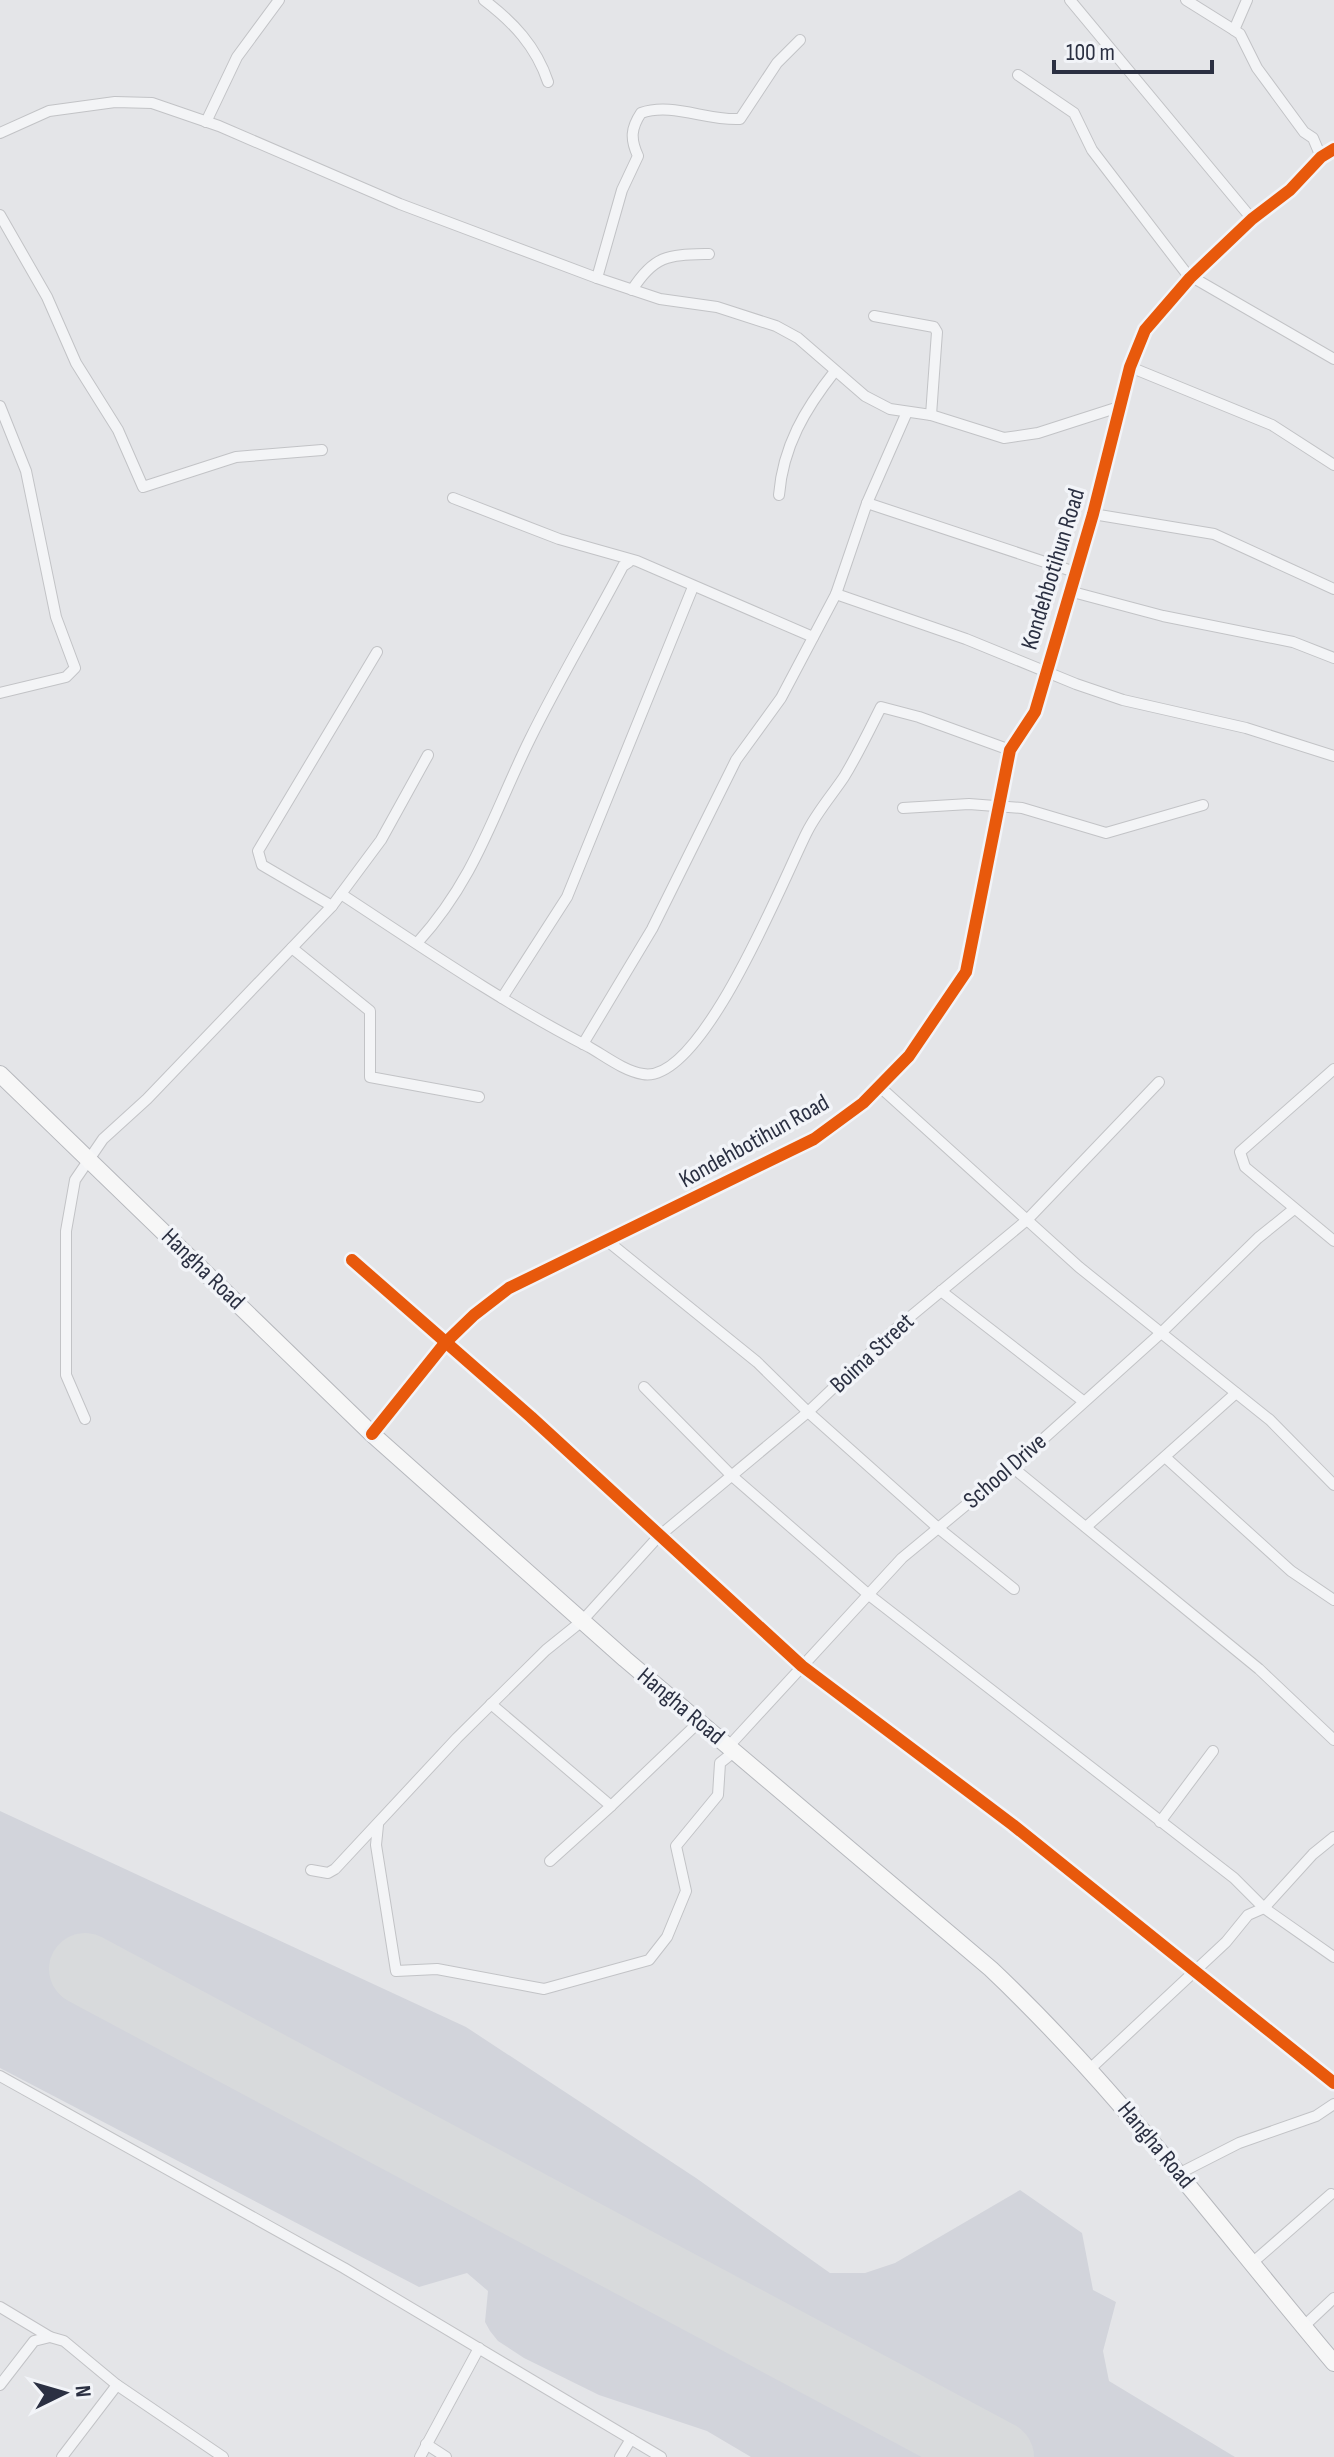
<svg xmlns="http://www.w3.org/2000/svg" width="1334" height="2457" viewBox="0 0 1334 2457" font-family="'Sofia Sans Condensed',sans-serif">
  <rect width="100%" height="100%" fill="#e4e5e8"/>
  <polygon fill="#d2d4db" points="0,1811 466,2027 696,2178 830,2273 865,2273 895,2263 1020,2190 1082,2233 1093,2290 1116,2302 1103,2351 1109,2381 1235,2457 751,2457 707,2431 599,2395 524,2358 498,2341 490,2331 485,2322 488,2291 467,2273 419,2287 0,2068"/>
  <g fill="none" stroke-linecap="round" stroke-linejoin="round">
    <polyline stroke="#d8dadc" stroke-width="72" points="85,1969 998,2457"/>
    <g stroke="#c2c3c6" stroke-width="12">
      <g id="minor">
        <path d="M484,0c29,22 52,46 64,82"/>
        <polyline points="1070,0 1252,219"/>
        <polyline points="1186,0 1234,30"/>
        <polyline points="1247,0 1234,30 1240,34 1257,68 1304,132 1313,138 1321,157"/>
        <polyline points="1018,75 1074,113 1092,150 1190,278"/>
        <polyline points="206,122 237,57 279,0"/>
        <polyline points="0,133 49,111 115,102 152,103 219,126 400,204 597,278 660,299 717,307 776,326 798,338 865,396 890,409 931,415 1004,438 1038,433 1122,406"/>
        <polyline points="0,215 47,297 76,363 118,430 143,487 236,457 322,450"/>
        <polyline points="1192,277 1334,359"/>
        <path d="M597,278l25,-88 16,-34c-8,-17 -7,-28 3,-43 31,-11 66,8 99,6l37,-56 23,-23"/>
        <path d="M632,290c23,-36 37,-35 77,-36"/>
        <polyline points="874,316 934,327 937,332 931,415"/>
        <polyline points="1130,367 1272,425 1334,465"/>
        <polyline points="0,406 26,471 56,617 75,668 66,677 0,693"/>
        <path d="M779,495c4,-49 26,-86 56,-124"/>
        <polyline points="453,498 559,539 637,561 813,637"/>
        <polyline points="867,503 1075,572"/>
        <polyline points="1093,514 1214,534 1334,589"/>
        <polyline points="1069,591 1163,616 1293,642 1334,658"/>
        <polyline points="836,594 966,639 1076,684 1123,700 1246,728 1334,756"/>
        <polyline points="903,808 969,804 1022,808 1106,833 1203,805"/>
        <path d="M341,894c81,53 162,109 248,153 16,9 35,24 54,27 59,11 141,-197 164,-242 10,-20 25,-37 37,-55 14,-23 25,-46 37,-70l38,10 91,33"/>
        <polyline points="332,906 262,865 258,851 377,652"/>
        <path d="M418,942c58,-64 75,-128 112,-203 29,-59 63,-116 93,-173l6,-4"/>
        <polyline points="292,948 370,1011 370,1077 479,1097"/>
        <polyline points="502,998 567,897 693,587"/>
        <polyline points="583,1044 652,929 736,760 781,698 836,594 867,503 907,412"/>
        <polyline points="1334,1069 1240,1152 1245,1167 1334,1241"/>
        <polyline points="880,1087 1079,1267 1270,1420 1334,1485"/>
        <polyline points="605,1239 757,1362 808,1412 937,1527 1014,1589"/>
        <polyline points="352,1260 531,1417 802,1666 1013,1825 1334,2083"/>
        <polyline points="941,1291 1083,1401"/>
        <polyline points="644,1387 731,1475 869,1595 1234,1878 1264,1908 1334,1957"/>
        <polyline points="85,1419 66,1375 66,1231 75,1180 103,1139 147,1099 332,906 381,840 428,755"/>
        <polyline points="372,1434 445,1343 474,1315 509,1288 814,1139 863,1103 909,1056 966,972 1010,750 1035,712 1093,514 1130,367 1145,330 1190,278 1252,219 1290,190 1321,157 1334,149"/>
        <polyline points="1165,1457 1291,1571 1334,1600"/>
        <polyline points="1012,1467 1259,1669 1334,1740"/>
        <polyline points="1086,1527 1236,1393"/>
        <polyline points="491,1704 611,1806 550,1861"/>
        <polyline points="729,1746 902,1558 1012,1467 1161,1333 1258,1238 1294,1209"/>
        <polyline points="611,1806 699,1722"/>
        <polyline points="1160,1822 1213,1751"/>
        <polyline points="378,1825 376,1845 396,1971 437,1969 544,1989 649,1960 667,1937 686,1891 676,1846 718,1795 720,1763 735,1751"/>
        <polyline points="311,1870 328,1873 335,1869 457,1738 546,1650 582,1621 658,1537 808,1412 893,1331 1027,1220 1159,1082"/>
        <polyline points="1091,2068 1226,1942 1248,1915 1264,1908 1313,1854 1334,1837"/>
        <polyline points="0,2076 344,2268 661,2457"/>
        <polyline points="1180,2173 1239,2143 1316,2116 1334,2104"/>
        <polyline points="1252,2263 1331,2194"/>
        <polyline points="0,2307 50,2337 64,2341 117,2385 223,2457"/>
        <polyline points="1303,2327 1334,2298"/>
        <polyline points="0,2385 34,2341 50,2337"/>
        <polyline points="426,2444 446,2457"/>
        <polyline points="62,2457 117,2385"/>
        <polyline points="420,2457 479,2348"/>
        <polyline points="620,2457 631,2439"/>
      </g>
    </g>
    <g stroke="#b6b8bd" stroke-width="18">
      <path id="trunk" d="M0,1074l372,360 253,225 366,310c128,121 230,260 343,394"/>
    </g>
    <use href="#minor" stroke="#f3f4f6" stroke-width="10"/>
    <use href="#trunk" stroke="#f7f7f7" stroke-width="16"/>
    <g stroke="#f2f4f8" stroke-width="17">
      <g id="cycleway">
        <polyline points="352,1260 531,1417 802,1666 1013,1825 1334,2083"/>
        <polyline points="372,1434 445,1343 474,1315 509,1288 814,1139 863,1103 909,1056 966,972 1010,750 1035,712 1093,514 1130,367 1145,330 1190,278 1252,219 1290,190 1321,157 1334,149"/>
      </g>
    </g>
    <use href="#cycleway" stroke="#e8590c" stroke-width="12"/>
  </g>
  <g text-anchor="middle" dominant-baseline="central" stroke-width="7" stroke-linejoin="round" paint-order="stroke">
    <g font-size="24" fill="#2b3042" stroke="#f2f4f8">
      <text transform="translate(1053 569) rotate(-73)">Kondehbotihun Road</text>
      <text transform="translate(754 1141) rotate(-29)">Kondehbotihun Road</text>
      <text transform="translate(203 1269) rotate(44)">Hangha Road</text>
      <text transform="translate(872 1353) rotate(-43)">Boima Street</text>
      <text transform="translate(1005 1471) rotate(-41)">School Drive</text>
      <text transform="translate(681 1706) rotate(40)">Hangha Road</text>
      <text transform="translate(1156 2145) rotate(50)">Hangha Road</text>
    </g>
  </g>
  <g transform="translate(64 2393) rotate(85)" stroke="#f2f4f8" stroke-width="6" paint-order="stroke">
  <path d="M0-6L14 30L0 20L-14 30Z" fill="#2b3042"/>
  <text y="-12" font-size="22" font-weight="bold" text-anchor="middle" fill="#2b3042">N</text>
  </g>
  <path d="M1054 60v12h158v-12" fill="none" stroke="#2b3042" stroke-width="4"/>
  <text x="1066" y="60" font-size="24" fill="#2b3042" stroke="#f2f4f8" stroke-width="6" paint-order="stroke">100 m</text>
</svg>
